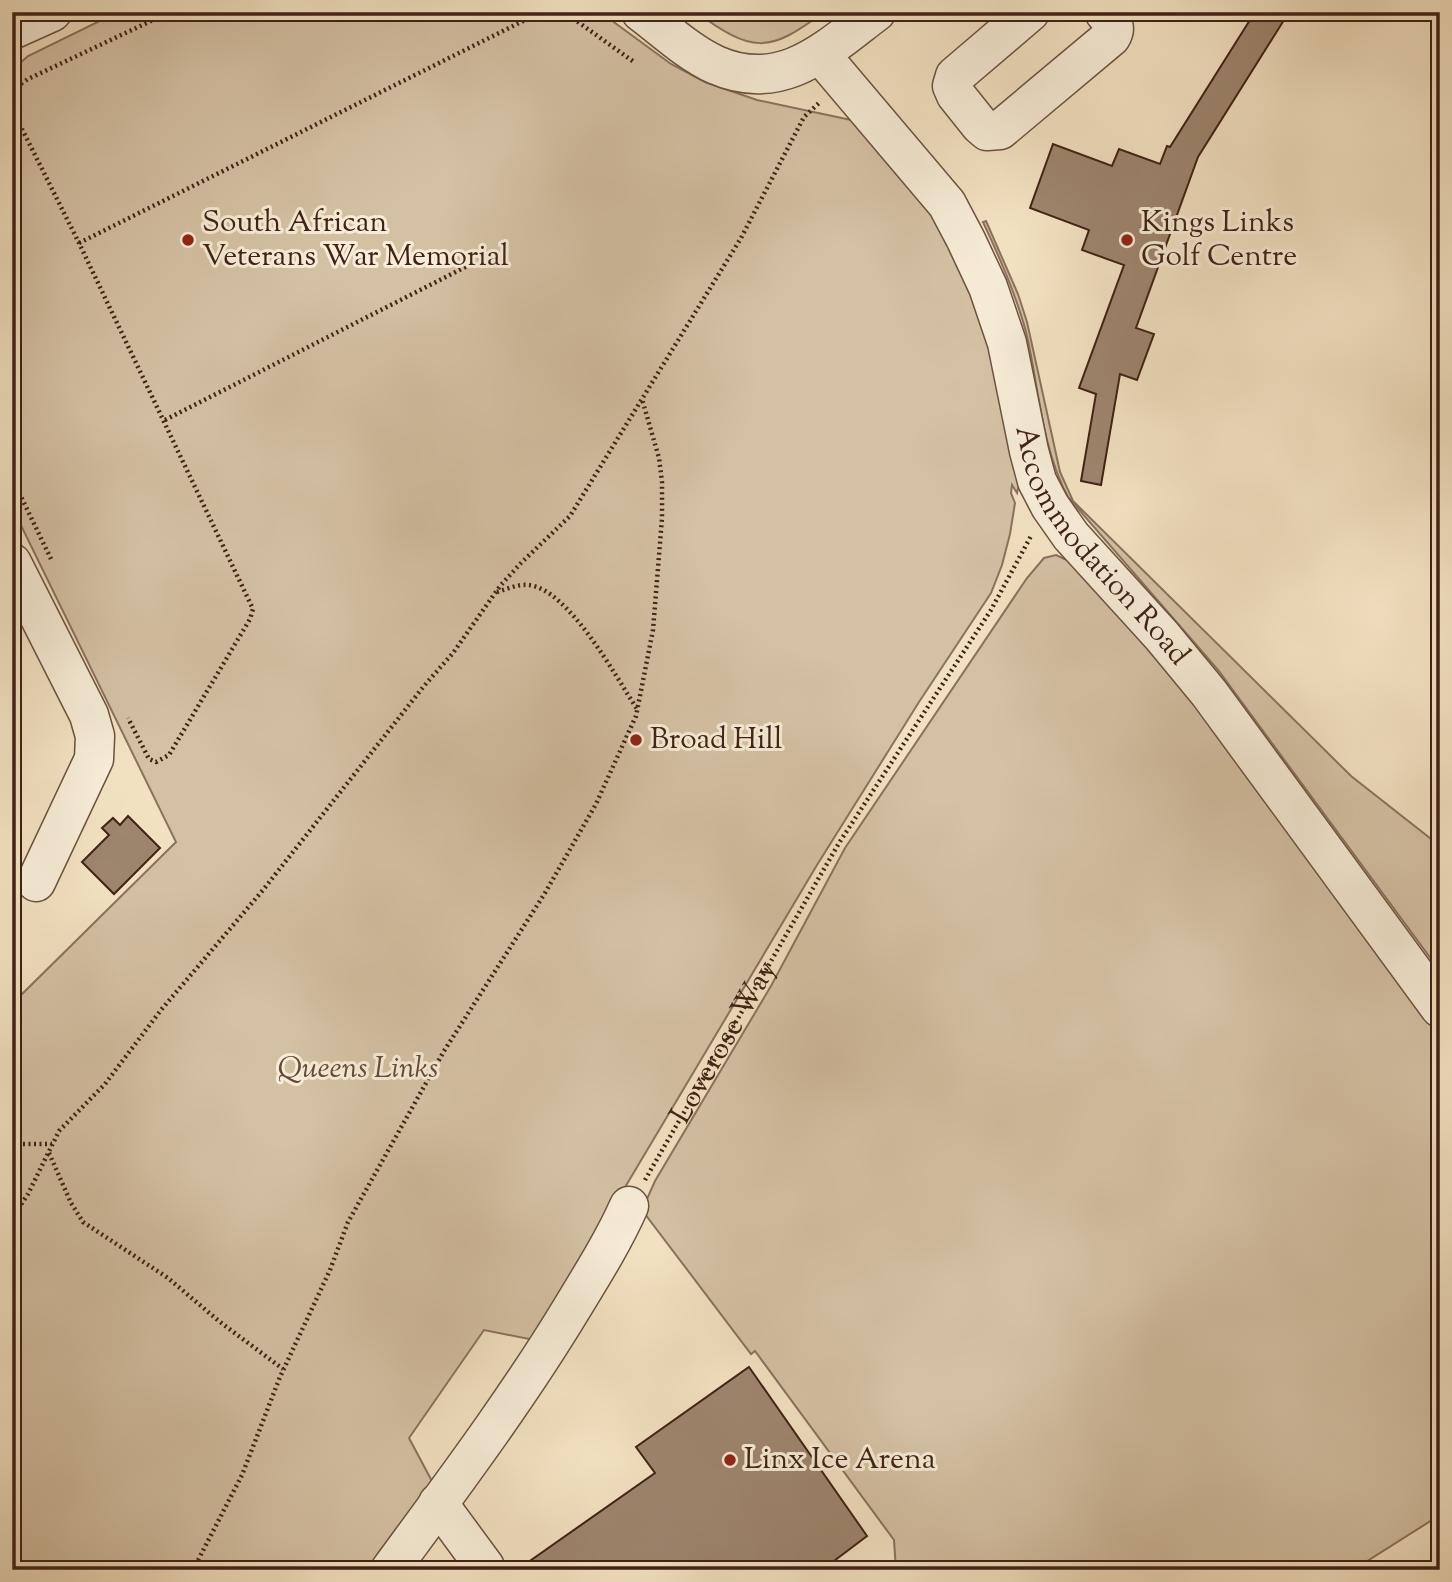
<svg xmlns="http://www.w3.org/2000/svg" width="1452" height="1582" viewBox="0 0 1452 1582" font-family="'Sorts Mill Goudy',serif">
  <rect width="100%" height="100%" fill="#f2e1c1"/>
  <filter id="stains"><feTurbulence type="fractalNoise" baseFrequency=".00286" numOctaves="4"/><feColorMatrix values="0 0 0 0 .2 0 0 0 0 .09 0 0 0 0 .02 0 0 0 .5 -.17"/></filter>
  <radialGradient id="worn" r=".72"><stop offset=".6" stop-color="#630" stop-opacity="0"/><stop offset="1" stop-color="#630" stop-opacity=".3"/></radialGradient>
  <g fill="#d4c1a4" stroke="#8a725c" stroke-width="2">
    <polygon points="118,12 600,12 671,64 705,82 757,100 865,123 975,270 1022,471 1017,493 1012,485 1011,493 1015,503 1010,534 1002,565 991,593 919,702 817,865 534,1340 484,1330 409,1438 434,1485 371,1570 12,1570 12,1004 176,842 12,507 12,73 20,70 19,64 28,56"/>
    <path d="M696,12h128c-56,42 -72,41 -128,0z"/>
    <path d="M986,221l32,73 9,28 33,150 13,29 278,275 89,70v125l-222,-301 -150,-173c-27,-50 -29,-111 -42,-165 -10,-38 -26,-74 -43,-110z"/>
    <polygon points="1056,555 1071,562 1108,602 1224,739 1313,858 1440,1037 1440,1515 1353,1570 896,1570 894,1540 755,1351 751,1354 642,1210 655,1181 771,986 845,848 1027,578 1044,558"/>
  </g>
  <g fill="#9d856e" stroke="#402215" stroke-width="2">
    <polygon points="1255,12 1289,12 1198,157 1136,328 1154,334 1137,380 1120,374 1101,485 1081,481 1096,394 1079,388 1124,265 1082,250 1089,230 1030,208 1053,144 1112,166 1119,149 1160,164 1167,146 1170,147"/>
    <polygon points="128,816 160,848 114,894 82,862 109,835 102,828 113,818 120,825"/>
    <polygon points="749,1367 867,1536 822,1570 517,1570 655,1473 636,1447"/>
  </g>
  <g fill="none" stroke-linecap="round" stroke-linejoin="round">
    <g stroke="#6c5240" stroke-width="41">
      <g id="minor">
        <path d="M641,12c24,18 48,41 75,53 66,29 111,-16 160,-53"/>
        <path d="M1030,12l-75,64 -3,10 4,9 24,30 7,6 13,-1 111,-93c7,-11 0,-16 -7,-25"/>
        <polyline points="12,30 52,12"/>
        <path id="s2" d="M820,54l127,150 19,36 22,47 19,56 22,108 8,30 13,25 21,30 91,100 47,57 231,315"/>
        <polyline points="12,563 89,715 95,736 94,759 36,882"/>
        <polyline points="438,1503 485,1567"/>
        <path d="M390,1570c63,-86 127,-171 182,-262 20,-33 41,-66 57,-102"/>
      </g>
    </g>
    <g stroke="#402215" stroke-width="4.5" stroke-dasharray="2 3.5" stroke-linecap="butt">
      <polyline points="564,12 634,62"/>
      <polyline points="12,90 28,79 170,12"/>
      <polyline points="12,109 79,243 253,609 250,619 169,755 156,762 149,759 128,718"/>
      <polyline points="79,243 541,12"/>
      <polyline points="165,420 479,260"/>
      <polyline points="12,478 51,559"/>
      <path d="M497,592c10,-3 21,-8 31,-7 40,3 88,92 109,124"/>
      <polyline points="12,1144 52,1144"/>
      <polyline points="49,1153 71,1203 83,1222 168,1278 220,1322 283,1369"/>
      <path id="s1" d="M645,1180l194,-337 152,-233 40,-74"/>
      <polyline points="12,1218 28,1194 59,1131 105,1084 161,1010 263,890 424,686 453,653 500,586 521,563 570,516 741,238 804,117 820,102"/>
      <polyline points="193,1570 242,1475 280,1377 330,1270 348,1222 444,1051 545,893 596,804 636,716 653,630 662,518 662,482 659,458 642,399"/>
    </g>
    <use href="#minor" stroke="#f7ecd7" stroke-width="38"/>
  </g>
  <g fill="#8f2418" stroke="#f7ecd7" stroke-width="2.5">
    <circle cx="188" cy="240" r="7"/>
    <circle cx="1127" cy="240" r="7"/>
    <circle cx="636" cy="740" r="7"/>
    <circle cx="730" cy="1460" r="7"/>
  </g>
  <g text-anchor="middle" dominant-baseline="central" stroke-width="6" stroke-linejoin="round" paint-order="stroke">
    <g font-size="30" fill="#402215" stroke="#f7ecd7" text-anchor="start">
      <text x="202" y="223">South African<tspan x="202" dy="34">Veterans War Memorial</tspan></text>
      <text x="1141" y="223">Kings Links<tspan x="1141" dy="34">Golf Centre</tspan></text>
      <text x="650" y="740">Broad Hill</text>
      <text x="744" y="1460">Linx Ice Arena</text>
    </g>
    <g font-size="30" fill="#402215" stroke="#f7ecd7">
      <text stroke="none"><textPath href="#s2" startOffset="578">Accommodation Road</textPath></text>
      <text stroke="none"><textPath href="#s1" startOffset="159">Loverose Way</textPath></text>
    </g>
    <g font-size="30" font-style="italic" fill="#654a39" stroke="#f7ecd7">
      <text x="358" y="1069">Queens Links</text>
    </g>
  </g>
  <rect width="1452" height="1582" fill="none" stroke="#f2e1c1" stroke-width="42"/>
  <rect x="14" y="14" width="1424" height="1554" fill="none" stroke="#402215" stroke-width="3.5"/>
  <rect x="21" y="21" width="1410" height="1540" fill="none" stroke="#402215" stroke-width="2"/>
  <rect width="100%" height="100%" filter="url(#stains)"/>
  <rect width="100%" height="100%" fill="url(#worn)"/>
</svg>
